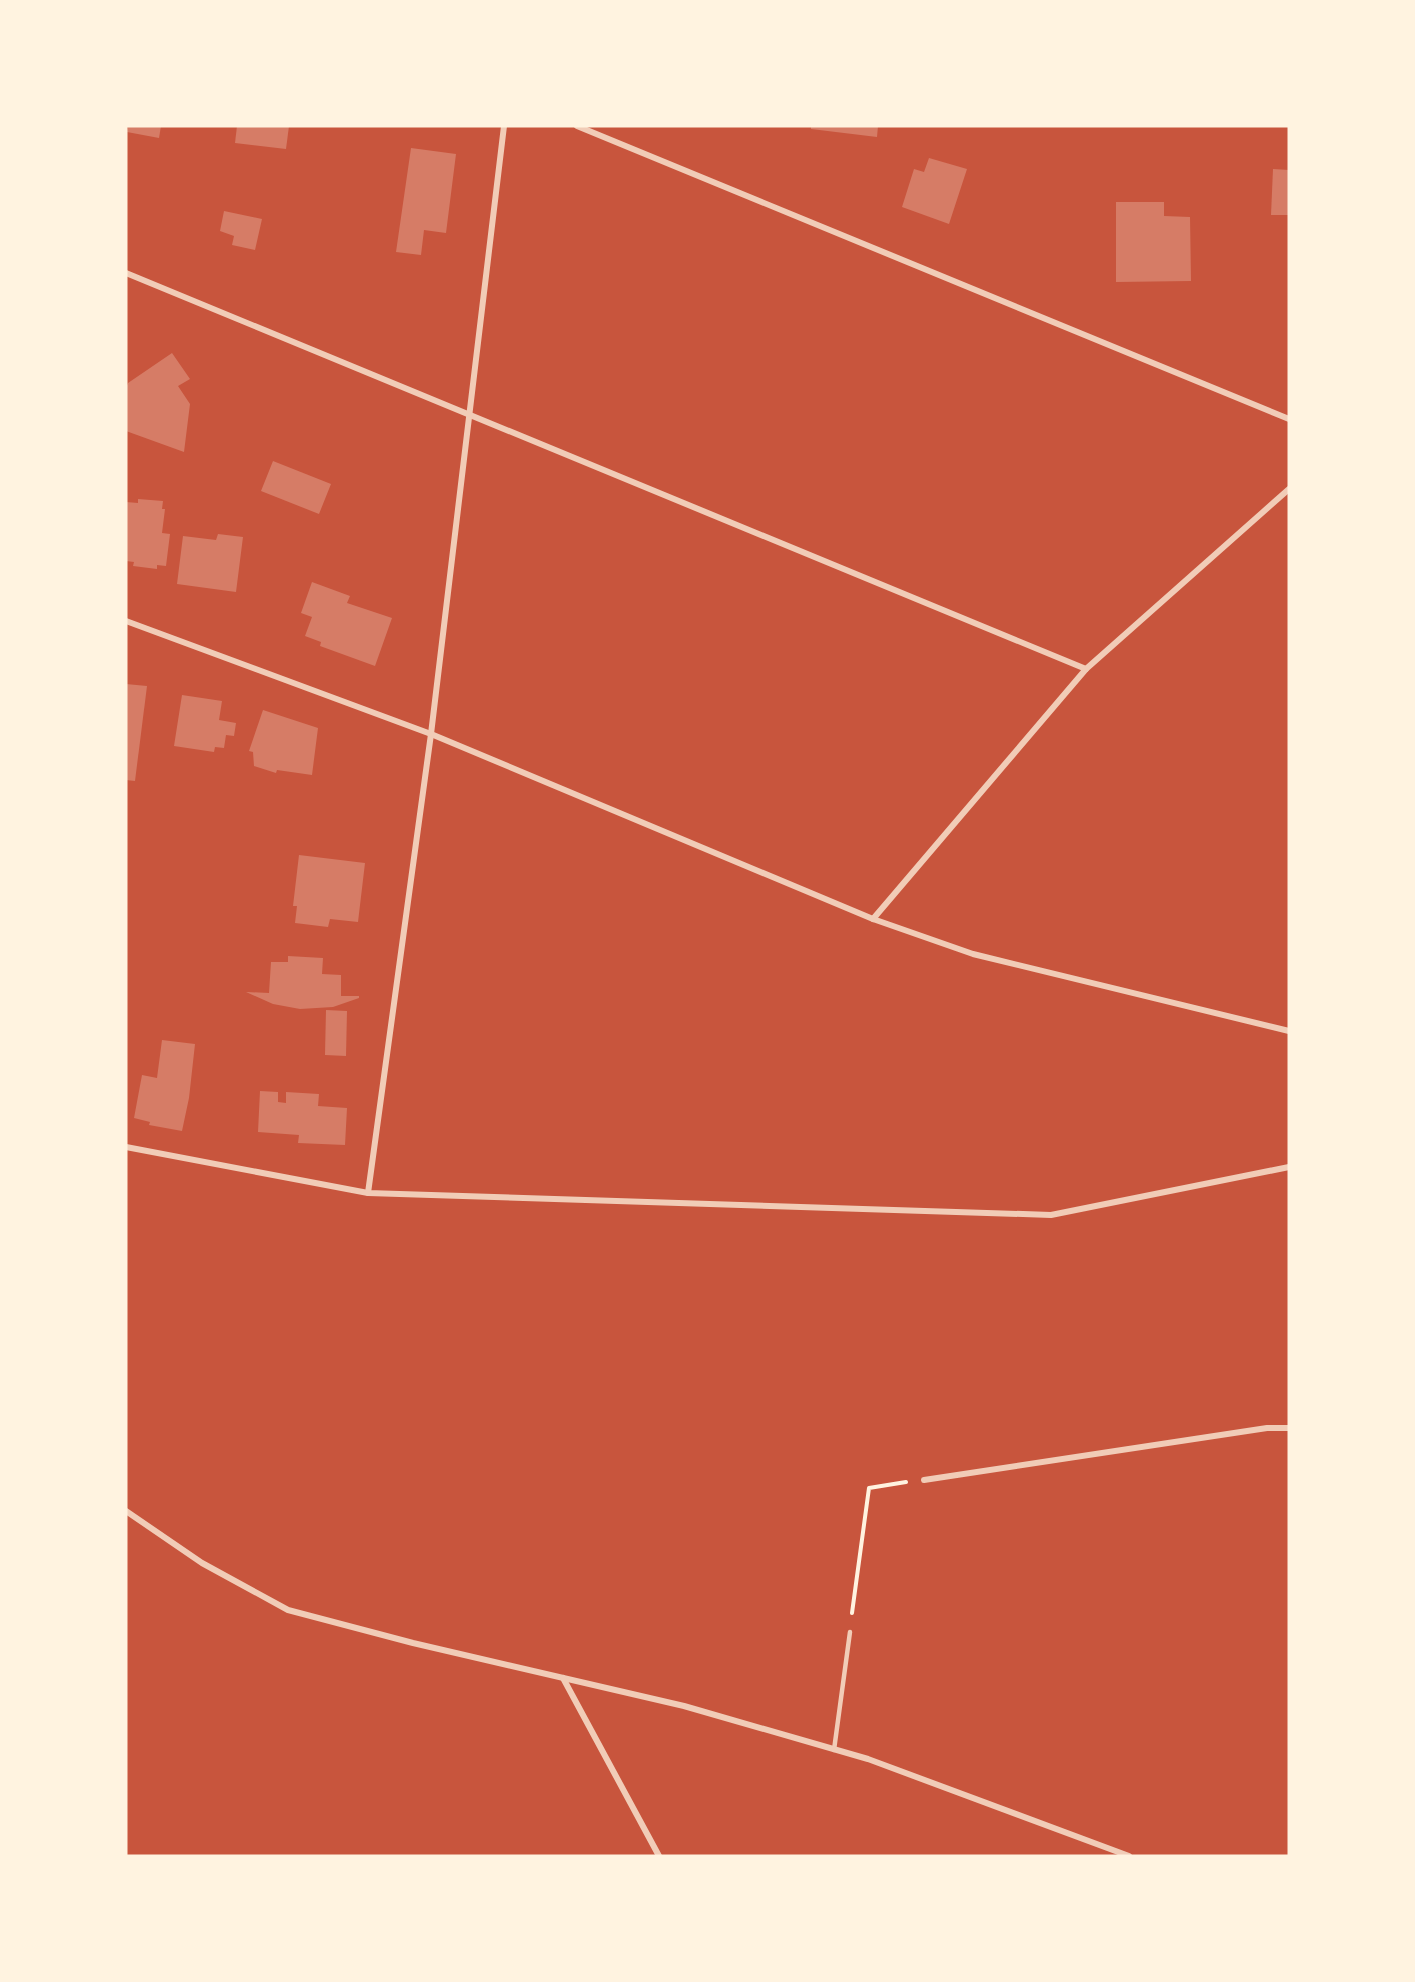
<svg xmlns="http://www.w3.org/2000/svg" width="1415" height="1982" viewBox="0 0 1415 1982" font-family="Montserrat,sans-serif">
  <rect width="100%" height="100%" fill="#c8553d"/>
  <g fill="#d67c66">
    <polygon points="128,126 161,126 159,138 127,132"/>
    <polygon points="237,126 289,126 286,149 235,143"/>
    <polygon points="811,126 878,126 877,137 811,129"/>
    <polygon points="411,148 456,154 446,233 424,230 421,255 396,252"/>
    <polygon points="929,158 967,169 949,224 902,207 914,169 924,172"/>
    <polygon points="1273,169 1289,170 1289,215 1271,215"/>
    <polygon points="1116,202 1164,202 1164,216 1190,217 1191,281 1116,282"/>
    <polygon points="224,211 262,219 255,250 232,245 234,236 220,231"/>
    <polygon points="172,353 190,379 178,386 190,404 184,452 126,431 126,388 128,383"/>
    <polygon points="273,461 331,484 319,514 261,491"/>
    <polygon points="138,499 163,501 162,509 165,509 162,533 170,534 166,566 157,565 157,569 133,566 134,562 126,561 126,502 138,503"/>
    <polygon points="218,534 243,537 236,592 177,584 183,536 216,540"/>
    <polygon points="312,582 350,596 347,603 392,618 375,666 320,646 321,642 305,636 312,617 301,613"/>
    <polygon points="126,684 147,686 135,781 126,780"/>
    <polygon points="182,695 222,701 219,720 236,723 234,736 226,735 224,748 215,747 214,752 174,746"/>
    <polygon points="263,710 318,728 312,775 277,770 276,773 254,766 253,752 249,751"/>
    <polygon points="299,855 365,863 358,922 330,919 328,927 295,923 297,906 293,906"/>
    <polygon points="288,956 323,958 322,974 341,975 341,996 359,996 359,998 333,1007 300,1009 273,1004 246,992 269,993 271,962 288,962"/>
    <polygon points="326,1010 347,1011 346,1056 325,1055"/>
    <polygon points="162,1040 195,1044 189,1098 182,1131 149,1125 150,1122 134,1118 142,1075 157,1078"/>
    <polygon points="260,1091 278,1092 278,1102 286,1103 286,1092 319,1094 318,1106 347,1108 345,1145 298,1143 299,1135 258,1132"/>
  </g>
  <g fill="none" stroke-linecap="round" stroke-linejoin="round">
    <polyline stroke="#fff3e0" stroke-width="4" points="852,1613 869,1488 906,1482"/>
    <polyline stroke="#f1ccb7" stroke-width="4.5" points="834,1750 850,1632"/>
    <g stroke="#f1ccb7" stroke-width="6">
      <polyline points="577,126 1289,419"/>
      <polyline points="126,273 1086,669"/>
      <polyline points="126,621 431,734 873,919 973,954 1289,1031"/>
      <polyline points="873,919 1086,669 1289,489"/>
      <polyline points="126,1147 368,1193 1051,1215 1289,1167"/>
      <polyline points="368,1193 431,734 504,126"/>
      <polyline points="924,1480 1267,1428 1289,1428"/>
      <polyline points="126,1511 202,1563 288,1610 413,1643 684,1706 868,1759 1129,1856"/>
      <polyline points="563,1678 659,1856"/>
    </g>
  </g>
  <rect width="1415" height="1982" fill="none" stroke="#fff3e0" stroke-width="255"/>
</svg>
